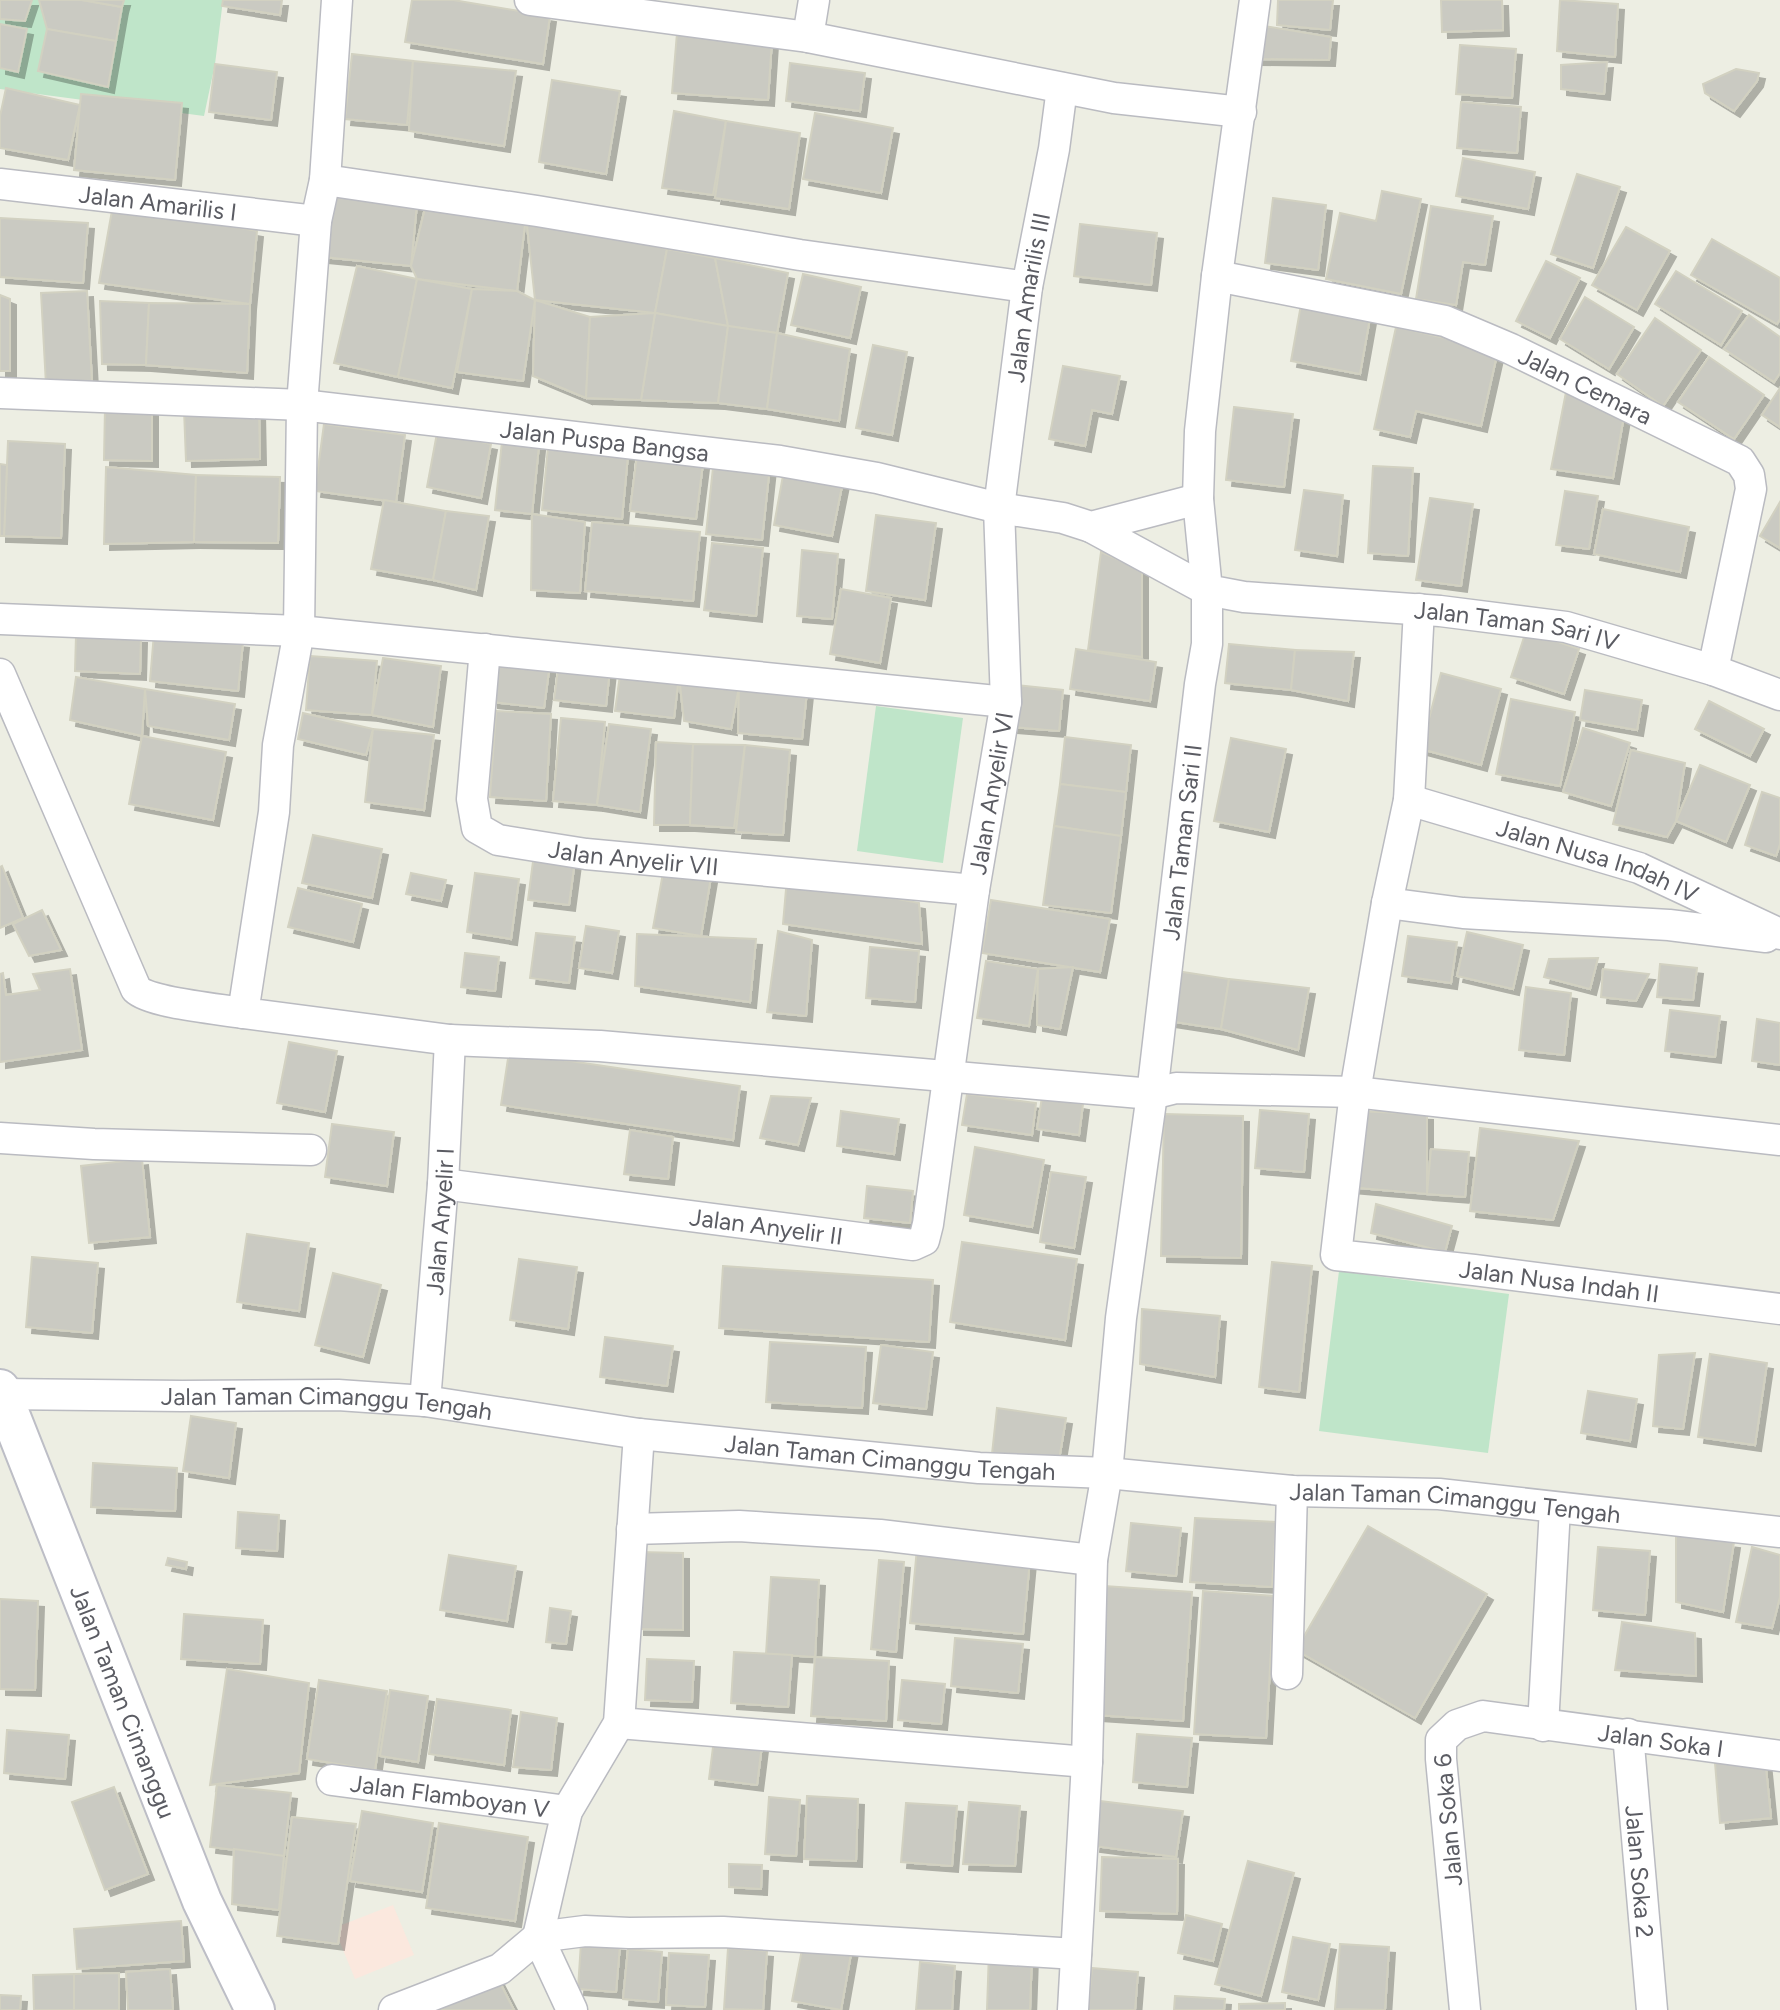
<svg xmlns="http://www.w3.org/2000/svg" width="1780" height="2010" viewBox="0 0 1780 2010" font-family="Figtree,sans-serif">
  <defs>
    <filter id="shadow"><feDropShadow dx="6" dy="6" stdDeviation="0" flood-color="#0004"/></filter>
  </defs>
  <rect width="100%" height="100%" fill="#edeee3"/>
  <polygon fill="#fbe8de" points="393,1905 414,1955 355,1979 334,1928"/>
  <g fill="#bfe5c9">
    <polygon points="0,0 223,0 215,64 204,116 0,89"/>
    <polygon points="876,706 963,718 943,863 857,851"/>
    <polygon points="1339,1271 1509,1294 1488,1453 1319,1431"/>
  </g>
  <g fill="#cacac2" stroke="#d2d1c1" stroke-width="2" filter="url(#shadow)">
    <polygon points="0,0 32,0 25,21 0,19"/>
    <polygon points="39,0 82,0 122,7 116,41 47,29"/>
    <polygon points="82,0 124,0 122,7"/>
    <polygon points="223,0 282,0 280,15 222,6"/>
    <polygon points="412,0 453,0 550,16 543,64 405,42"/>
    <polygon points="1278,0 1333,0 1330,30 1277,25"/>
    <polygon points="1441,0 1502,0 1503,30 1442,32"/>
    <polygon points="1560,0 1618,4 1615,57 1557,51"/>
    <polygon points="0,24 27,29 18,72 0,68"/>
    <polygon points="1258,25 1331,37 1329,60 1255,59"/>
    <polygon points="47,29 116,41 108,87 38,71"/>
    <polygon points="677,33 772,40 768,100 672,93"/>
    <polygon points="1460,45 1516,49 1512,98 1456,94"/>
    <polygon points="352,54 413,61 407,125 345,119"/>
    <polygon points="413,61 516,71 504,146 409,131"/>
    <polygon points="1607,62 1604,94 1561,89 1561,65"/>
    <polygon points="790,63 865,73 860,111 786,101"/>
    <polygon points="215,64 277,72 271,120 209,112"/>
    <polygon points="1736,69 1759,73 1757,81 1734,111 1705,93 1703,84"/>
    <polygon points="552,80 620,91 606,174 539,162"/>
    <polygon points="6,88 80,105 68,160 0,148 0,116"/>
    <polygon points="81,94 182,103 175,180 74,170"/>
    <polygon points="1461,102 1521,107 1517,153 1457,148"/>
    <polygon points="674,111 726,121 713,195 662,188"/>
    <polygon points="815,113 893,128 881,193 803,179"/>
    <polygon points="726,121 800,133 789,209 715,198"/>
    <polygon points="1463,158 1535,172 1528,209 1456,196"/>
    <polygon points="1577,174 1620,187 1593,268 1551,254"/>
    <polygon points="1382,191 1421,199 1401,294 1326,279 1340,213 1376,221"/>
    <polygon points="330,195 417,204 411,266 323,257"/>
    <polygon points="1273,198 1326,205 1318,270 1265,263"/>
    <polygon points="426,204 526,216 517,291 417,279 411,266"/>
    <polygon points="113,205 257,231 250,304 99,283"/>
    <polygon points="1431,206 1493,216 1485,265 1463,262 1456,305 1416,299"/>
    <polygon points="526,216 667,249 655,313 535,300"/>
    <polygon points="0,218 88,223 83,283 0,277"/>
    <polygon points="1080,224 1157,233 1151,285 1074,276"/>
    <polygon points="1626,227 1670,251 1637,310 1592,285"/>
    <polygon points="1712,239 1780,278 1780,319 1777,324 1691,275"/>
    <polygon points="667,249 715,258 728,326 655,313"/>
    <polygon points="715,258 788,273 777,333 728,326"/>
    <polygon points="1546,261 1580,278 1550,338 1516,321"/>
    <polygon points="357,266 417,279 398,377 334,363"/>
    <polygon points="1676,271 1742,311 1721,345 1655,304"/>
    <polygon points="803,274 861,287 850,338 791,325"/>
    <polygon points="417,279 472,289 452,388 398,377"/>
    <polygon points="472,289 517,291 535,300 523,381 457,372"/>
    <polygon points="87,291 92,382 46,385 41,293"/>
    <polygon points="0,295 10,299 10,371 0,371"/>
    <polygon points="1585,297 1634,327 1609,369 1560,339"/>
    <polygon points="1302,299 1371,312 1360,374 1291,361"/>
    <polygon points="535,300 590,317 586,398 533,376"/>
    <polygon points="100,301 149,303 146,365 102,364"/>
    <polygon points="149,303 250,304 247,373 146,365"/>
    <polygon points="655,313 728,326 718,403 641,400"/>
    <polygon points="655,313 641,400 586,398 590,317"/>
    <polygon points="1749,315 1780,337 1780,373 1774,382 1724,349"/>
    <polygon points="1655,318 1701,350 1663,406 1617,374"/>
    <polygon points="728,326 777,333 767,409 718,403"/>
    <polygon points="1396,327 1498,350 1481,426 1416,411 1410,437 1374,429"/>
    <polygon points="777,333 850,349 839,421 767,409"/>
    <polygon points="873,345 907,352 892,435 856,428"/>
    <polygon points="1709,357 1764,395 1734,439 1678,402"/>
    <polygon points="1063,366 1120,376 1112,414 1092,410 1085,446 1049,439"/>
    <polygon points="1780,388 1780,427 1762,415"/>
    <polygon points="1566,392 1625,410 1613,478 1551,469"/>
    <polygon points="105,407 152,408 152,461 104,460"/>
    <polygon points="1234,407 1293,414 1284,487 1226,480"/>
    <polygon points="259,408 260,459 186,461 184,410"/>
    <polygon points="324,424 405,435 396,502 315,491"/>
    <polygon points="437,433 491,444 481,498 427,487"/>
    <polygon points="8,441 65,444 61,538 4,536"/>
    <polygon points="502,441 539,445 532,514 495,510"/>
    <polygon points="548,447 628,455 622,519 542,510"/>
    <polygon points="637,455 703,463 696,519 630,511"/>
    <polygon points="714,458 770,465 762,540 706,534"/>
    <polygon points="0,464 7,465 4,536 0,536"/>
    <polygon points="1373,466 1413,468 1408,556 1368,553"/>
    <polygon points="106,467 196,475 194,542 104,544"/>
    <polygon points="784,470 843,481 832,536 774,525"/>
    <polygon points="196,475 280,477 278,543 194,542"/>
    <polygon points="1304,490 1343,495 1337,556 1295,550"/>
    <polygon points="1565,491 1598,496 1589,549 1556,545"/>
    <polygon points="1430,498 1473,504 1461,586 1416,580"/>
    <polygon points="384,500 446,511 433,580 371,569"/>
    <polygon points="1780,502 1780,548 1760,536"/>
    <polygon points="1603,509 1689,527 1680,572 1594,554"/>
    <polygon points="446,511 489,516 476,590 433,580"/>
    <polygon points="532,514 585,522 580,593 531,590"/>
    <polygon points="876,515 936,523 925,600 866,591"/>
    <polygon points="592,522 700,532 693,601 585,591"/>
    <polygon points="712,543 763,548 756,616 704,610"/>
    <polygon points="802,550 838,554 832,619 797,616"/>
    <polygon points="1101,552 1142,570 1142,657 1088,650"/>
    <polygon points="841,589 891,598 880,663 830,654"/>
    <polygon points="1526,631 1579,649 1564,694 1511,677"/>
    <polygon points="154,633 243,642 238,691 150,681"/>
    <polygon points="76,635 141,637 140,674 75,671"/>
    <polygon points="1229,644 1295,650 1291,690 1225,683"/>
    <polygon points="1076,649 1156,662 1150,701 1070,689"/>
    <polygon points="1295,650 1354,652 1348,701 1291,690"/>
    <polygon points="485,655 550,663 544,708 492,702"/>
    <polygon points="310,656 377,661 372,715 306,710"/>
    <polygon points="383,658 441,666 433,727 372,715"/>
    <polygon points="559,662 610,668 606,706 554,700"/>
    <polygon points="621,668 679,676 674,718 615,711"/>
    <polygon points="1441,673 1501,689 1481,765 1421,749"/>
    <polygon points="679,676 739,687 731,729 684,721"/>
    <polygon points="76,677 145,689 142,736 70,720"/>
    <polygon points="1016,685 1063,690 1059,731 1012,727"/>
    <polygon points="739,687 807,691 802,739 738,733"/>
    <polygon points="145,689 235,704 229,740 148,726"/>
    <polygon points="1585,690 1642,700 1637,730 1580,720"/>
    <polygon points="1511,699 1575,712 1560,786 1496,774"/>
    <polygon points="1709,701 1764,729 1750,756 1695,729"/>
    <polygon points="496,711 551,714 546,801 490,797"/>
    <polygon points="303,713 373,729 366,755 298,739"/>
    <polygon points="561,718 605,722 597,805 553,801"/>
    <polygon points="609,724 651,729 640,812 597,805"/>
    <polygon points="1583,728 1630,743 1611,806 1563,792"/>
    <polygon points="373,729 434,735 424,810 365,802"/>
    <polygon points="142,736 226,752 213,820 129,804"/>
    <polygon points="1065,737 1131,745 1126,792 1060,784"/>
    <polygon points="1231,738 1286,749 1269,832 1214,821"/>
    <polygon points="656,742 693,744 690,825 654,825"/>
    <polygon points="693,744 745,745 734,828 690,825"/>
    <polygon points="745,745 790,750 783,835 736,832"/>
    <polygon points="1631,750 1685,763 1676,821 1667,837 1613,824"/>
    <polygon points="1700,765 1750,785 1726,842 1676,821"/>
    <polygon points="1060,784 1126,792 1121,836 1054,826"/>
    <polygon points="1762,792 1780,798 1780,844 1776,856 1745,845"/>
    <polygon points="1054,826 1121,836 1111,913 1043,905"/>
    <polygon points="313,835 382,849 372,898 302,883"/>
    <polygon points="534,854 575,860 569,905 528,900"/>
    <polygon points="665,862 712,871 701,936 653,928"/>
    <polygon points="2,866 23,918 0,928 0,867"/>
    <polygon points="411,873 446,880 441,901 406,894"/>
    <polygon points="475,873 519,879 511,939 467,932"/>
    <polygon points="787,878 919,903 922,944 783,924"/>
    <polygon points="298,888 362,904 353,942 288,927"/>
    <polygon points="991,900 1110,919 1100,972 982,953"/>
    <polygon points="42,910 61,950 29,956 13,924"/>
    <polygon points="586,926 619,931 612,973 579,968"/>
    <polygon points="778,931 812,940 806,1016 767,1012"/>
    <polygon points="1467,932 1523,945 1513,989 1457,976"/>
    <polygon points="536,933 575,937 569,983 530,978"/>
    <polygon points="637,934 756,939 750,1002 635,986"/>
    <polygon points="1408,936 1457,942 1451,983 1402,976"/>
    <polygon points="870,947 919,951 915,1002 866,998"/>
    <polygon points="465,953 499,957 495,991 461,987"/>
    <polygon points="1598,958 1590,989 1544,977 1549,959"/>
    <polygon points="986,961 1038,969 1029,1026 977,1018"/>
    <polygon points="1660,964 1697,968 1693,1000 1657,997"/>
    <polygon points="1073,967 1060,1029 1037,1025 1038,969"/>
    <polygon points="70,969 82,1050 0,1062 0,974 3,973 6,995 40,990 33,974"/>
    <polygon points="1603,969 1649,974 1636,1001 1601,997"/>
    <polygon points="1170,970 1229,979 1221,1029 1162,1020"/>
    <polygon points="1229,979 1309,988 1298,1050 1221,1029"/>
    <polygon points="1526,987 1571,993 1564,1055 1519,1050"/>
    <polygon points="1670,1010 1720,1016 1715,1057 1665,1051"/>
    <polygon points="1757,1019 1780,1023 1780,1065 1752,1061"/>
    <polygon points="289,1042 337,1051 325,1112 277,1103"/>
    <polygon points="509,1052 740,1086 733,1140 501,1105"/>
    <polygon points="967,1094 1036,1103 1032,1135 962,1125"/>
    <polygon points="771,1096 811,1098 798,1145 760,1138"/>
    <polygon points="1042,1097 1083,1104 1079,1135 1037,1129"/>
    <polygon points="1260,1110 1309,1114 1304,1172 1255,1168"/>
    <polygon points="841,1111 899,1119 894,1154 837,1146"/>
    <polygon points="1355,1111 1427,1114 1427,1194 1348,1187"/>
    <polygon points="1164,1114 1243,1116 1241,1258 1161,1256"/>
    <polygon points="332,1124 394,1132 387,1186 325,1177"/>
    <polygon points="1480,1128 1579,1141 1553,1220 1470,1211"/>
    <polygon points="630,1130 673,1137 668,1179 624,1174"/>
    <polygon points="975,1147 1044,1160 1032,1227 964,1215"/>
    <polygon points="1431,1149 1469,1152 1465,1197 1427,1194"/>
    <polygon points="142,1159 150,1237 89,1243 81,1166"/>
    <polygon points="1051,1172 1086,1177 1074,1248 1040,1242"/>
    <polygon points="867,1186 913,1191 910,1223 864,1218"/>
    <polygon points="1376,1204 1452,1226 1445,1252 1371,1233"/>
    <polygon points="247,1234 309,1243 299,1311 237,1302"/>
    <polygon points="962,1242 1077,1259 1065,1340 950,1322"/>
    <polygon points="32,1257 98,1263 92,1333 26,1327"/>
    <polygon points="519,1259 577,1267 568,1329 510,1320"/>
    <polygon points="1272,1262 1312,1266 1299,1392 1259,1387"/>
    <polygon points="723,1266 933,1280 929,1342 719,1328"/>
    <polygon points="333,1273 381,1285 363,1357 315,1345"/>
    <polygon points="1142,1309 1220,1316 1215,1377 1140,1364"/>
    <polygon points="605,1337 673,1346 667,1386 600,1377"/>
    <polygon points="770,1342 866,1347 862,1408 766,1402"/>
    <polygon points="881,1345 933,1352 926,1409 873,1403"/>
    <polygon points="1695,1353 1683,1429 1653,1426 1659,1355"/>
    <polygon points="1710,1354 1767,1363 1755,1445 1698,1437"/>
    <polygon points="1588,1391 1637,1399 1630,1441 1581,1433"/>
    <polygon points="997,1408 1066,1418 1058,1466 991,1463"/>
    <polygon points="191,1416 236,1423 229,1478 183,1471"/>
    <polygon points="93,1463 177,1468 175,1511 91,1507"/>
    <polygon points="238,1512 279,1515 277,1551 236,1548"/>
    <polygon points="1195,1518 1276,1522 1272,1587 1190,1582"/>
    <polygon points="1131,1523 1181,1528 1176,1576 1126,1571"/>
    <polygon points="1368,1526 1487,1594 1415,1718 1296,1650"/>
    <polygon points="1676,1535 1734,1542 1723,1612 1676,1602"/>
    <polygon points="1598,1547 1650,1551 1645,1615 1593,1610"/>
    <polygon points="1752,1547 1780,1555 1780,1597 1772,1628 1736,1622"/>
    <polygon points="917,1548 1030,1559 1023,1634 910,1623"/>
    <polygon points="638,1552 683,1553 683,1630 638,1629"/>
    <polygon points="449,1555 516,1566 507,1621 440,1610"/>
    <polygon points="168,1558 187,1562 186,1569 166,1565"/>
    <polygon points="879,1560 904,1562 896,1652 871,1649"/>
    <polygon points="771,1577 819,1580 815,1657 766,1654"/>
    <polygon points="1104,1586 1192,1592 1183,1721 1096,1715"/>
    <polygon points="1203,1591 1274,1596 1266,1738 1194,1734"/>
    <polygon points="0,1599 38,1601 35,1690 0,1689"/>
    <polygon points="550,1608 571,1611 566,1644 546,1642"/>
    <polygon points="184,1614 263,1620 260,1664 181,1659"/>
    <polygon points="1622,1622 1695,1633 1696,1676 1615,1670"/>
    <polygon points="955,1638 1023,1644 1018,1693 951,1686"/>
    <polygon points="734,1652 792,1655 788,1707 731,1703"/>
    <polygon points="815,1657 889,1661 886,1721 811,1716"/>
    <polygon points="647,1659 694,1661 692,1702 645,1700"/>
    <polygon points="227,1669 309,1683 299,1773 210,1785"/>
    <polygon points="319,1680 387,1691 375,1770 307,1759"/>
    <polygon points="902,1680 945,1684 941,1724 898,1720"/>
    <polygon points="390,1690 428,1696 418,1762 380,1756"/>
    <polygon points="437,1699 511,1710 504,1765 429,1754"/>
    <polygon points="521,1712 557,1718 551,1770 513,1767"/>
    <polygon points="7,1730 69,1735 65,1779 4,1773"/>
    <polygon points="1137,1734 1192,1738 1187,1787 1133,1782"/>
    <polygon points="714,1739 762,1745 757,1785 709,1779"/>
    <polygon points="1765,1758 1771,1818 1720,1823 1715,1763"/>
    <polygon points="217,1785 291,1793 284,1856 210,1847"/>
    <polygon points="114,1787 148,1874 105,1890 72,1802"/>
    <polygon points="807,1796 858,1799 856,1861 804,1859"/>
    <polygon points="769,1797 800,1800 796,1856 765,1854"/>
    <polygon points="1100,1801 1183,1811 1176,1857 1094,1846"/>
    <polygon points="969,1802 1020,1806 1015,1866 963,1864"/>
    <polygon points="906,1803 957,1806 952,1866 901,1862"/>
    <polygon points="362,1811 433,1823 422,1892 350,1881"/>
    <polygon points="292,1817 356,1824 338,1944 277,1936"/>
    <polygon points="439,1823 528,1837 515,1921 426,1908"/>
    <polygon points="234,1849 284,1856 279,1910 232,1904"/>
    <polygon points="1102,1857 1178,1859 1177,1914 1100,1911"/>
    <polygon points="1248,1861 1294,1873 1261,1996 1215,1984"/>
    <polygon points="729,1864 762,1865 761,1889 729,1887"/>
    <polygon points="1186,1915 1222,1924 1213,1961 1178,1953"/>
    <polygon points="181,1921 184,1961 77,1969 74,1929"/>
    <polygon points="1293,1937 1330,1944 1318,2000 1282,1992"/>
    <polygon points="804,1939 852,1948 841,2010 792,2001"/>
    <polygon points="581,1942 620,1945 616,1992 578,1989"/>
    <polygon points="1340,1944 1389,1947 1385,2010 1335,2009"/>
    <polygon points="728,1948 767,1951 763,2010 724,2009"/>
    <polygon points="628,1949 662,1952 658,2002 623,1999"/>
    <polygon points="989,1951 1032,1953 1030,2010 987,2010"/>
    <polygon points="669,1953 709,1955 705,2007 666,2005"/>
    <polygon points="920,1962 955,1966 952,2010 916,2010"/>
    <polygon points="1092,1968 1138,1972 1135,2010 1088,2010"/>
    <polygon points="170,1969 173,2010 128,2010 126,1972"/>
    <polygon points="119,1973 119,2010 74,2010 74,1974"/>
    <polygon points="74,1974 74,2010 34,2010 33,1975"/>
    <polygon points="497,1977 514,2010 436,2010 436,2009"/>
    <polygon points="0,1995 21,1996 20,2010 0,2010"/>
    <polygon points="1175,1996 1225,1999 1224,2010 1174,2010"/>
    <polygon points="1285,2003 1285,2010 1239,2010 1239,2004"/>
  </g>
  <g fill="none" stroke-linecap="round" stroke-linejoin="round">
    <g stroke="#babbc1" stroke-width="33">
      <g id="street">
        <polyline points="337,0 325,180 316,221 302,405 299,631 278,745 274,812 243,1013 450,1040 600,1046 1152,1094 1176,1088 1355,1092 1780,1140"/>
        <polyline points="530,0 808,37 1114,98 1241,112"/>
        <path id="s1" d="M1255,0l-38,276 -17,155 -2,68 9,91 37,7 196,14 126,16 147,43 67,25"/>
        <polyline points="808,37 814,0"/>
        <polyline points="325,180 537,211 800,255 1027,287"/>
        <path id="s2" d="M0,184l316,37"/>
        <path id="s3" d="M1217,276l228,45 66,28 229,112 9,14 2,14 -38,181"/>
        <path id="s4" d="M0,393l302,12 478,56 97,17 122,30 64,10 28,9 107,-28"/>
        <path id="s5" d="M1419,609l-10,191 -22,103 -32,189 -19,163 138,15 306,39"/>
        <polyline points="0,619 299,631 1006,702"/>
        <path id="s6" d="M485,649l-13,150 5,29 21,12 88,14 388,36"/>
        <path d="M0,674l136,315c14,14 84,20 107,24"/>
        <path id="s7" d="M1409,800l230,68 141,66"/>
        <polyline points="1387,903 1463,913 1669,925 1766,937"/>
        <polyline points="0,1138 94,1144 311,1150"/>
        <path id="s8" d="M443,1184l470,61 11,-5 4,-16 46,-334 32,-188 -7,-194 28,-221 27,-138 8,-61"/>
        <path id="s9" d="M0,1394l182,2 156,-1 87,6 214,33 340,34 128,5 185,18 147,3 341,38"/>
        <path id="s10" d="M425,1401l18,-217 7,-144"/>
        <polyline points="632,1529 739,1526 880,1535 1092,1560"/>
        <polyline points="1287,1674 1292,1491"/>
        <polyline points="619,1723 1087,1762"/>
        <polyline points="1543,1726 1555,1508"/>
        <path id="s11" d="M1628,1734l24,276"/>
        <path id="s12" d="M332,1780l235,31"/>
        <polyline points="394,2010 500,1969 538,1937 585,1931 629,1933 723,1932 1076,1954"/>
        <polyline points="572,2010 538,1937 567,1811 619,1723 639,1434"/>
        <path id="s13" d="M1073,2010l14,-248 5,-202 15,-87 14,-155 31,-224 48,-410 7,-40v-54l-116,-63"/>
        <path id="s14" d="M1465,2010l-24,-251v-19l16,-15 26,-9 297,40"/>
      </g>
    </g>
    <g stroke="#bdbec6" stroke-width="42">
      <g id="secondary">
        <path id="s15" d="M0,1389l202,512 53,109"/>
      </g>
    </g>
    <use href="#street" stroke="#fff" stroke-width="30"/>
    <use href="#secondary" stroke="#fff" stroke-width="38"/>
  </g>
  <g text-anchor="middle" dominant-baseline="central" stroke-width="6" stroke-linejoin="round" paint-order="stroke">
    <g font-size="24" fill="#5b5c63" stroke="#fff">
      <text stroke="none"><textPath href="#s2" startOffset="159">Jalan Amarilis I</textPath></text>
      <text stroke="none"><textPath href="#s8" startOffset="1437">Jalan Amarilis III</textPath></text>
      <text stroke="none"><textPath href="#s3" startOffset="387">Jalan Cemara</textPath></text>
      <text stroke="none"><textPath href="#s4" startOffset="607">Jalan Puspa Bangsa</textPath></text>
      <text stroke="none"><textPath href="#s1" startOffset="906">Jalan Taman Sari IV</textPath></text>
      <text stroke="none"><textPath href="#s8" startOffset="938">Jalan Anyelir VI</textPath></text>
      <text stroke="none"><textPath href="#s13" startOffset="1174">Jalan Taman Sari II</textPath></text>
      <text stroke="none"><textPath href="#s6" startOffset="341">Jalan Anyelir VII</textPath></text>
      <text stroke="none"><textPath href="#s7" startOffset="198">Jalan Nusa Indah IV</textPath></text>
      <text stroke="none"><textPath href="#s10" startOffset="180">Jalan Anyelir I</textPath></text>
      <text stroke="none"><textPath href="#s8" startOffset="326">Jalan Anyelir II</textPath></text>
      <text stroke="none"><textPath href="#s5" startOffset="877">Jalan Nusa Indah II</textPath></text>
      <text stroke="none"><textPath href="#s9" startOffset="327">Jalan Taman Cimanggu Tengah</textPath></text>
      <text stroke="none"><textPath href="#s9" startOffset="894">Jalan Taman Cimanggu Tengah</textPath></text>
      <text stroke="none"><textPath href="#s9" startOffset="1461">Jalan Taman Cimanggu Tengah</textPath></text>
      <text stroke="none"><textPath href="#s15" startOffset="336">Jalan Taman Cimanggu</textPath></text>
      <text stroke="none"><textPath href="#s14" startOffset="500">Jalan Soka I</textPath></text>
      <text stroke="none"><textPath href="#s12" startOffset="119">Jalan Flamboyan V</textPath></text>
      <text transform="translate(1448 1820) rotate(-95)">Jalan Soka 6</text>
      <text stroke="none"><textPath href="#s11" startOffset="138">Jalan Soka 2</textPath></text>
    </g>
  </g>
</svg>
